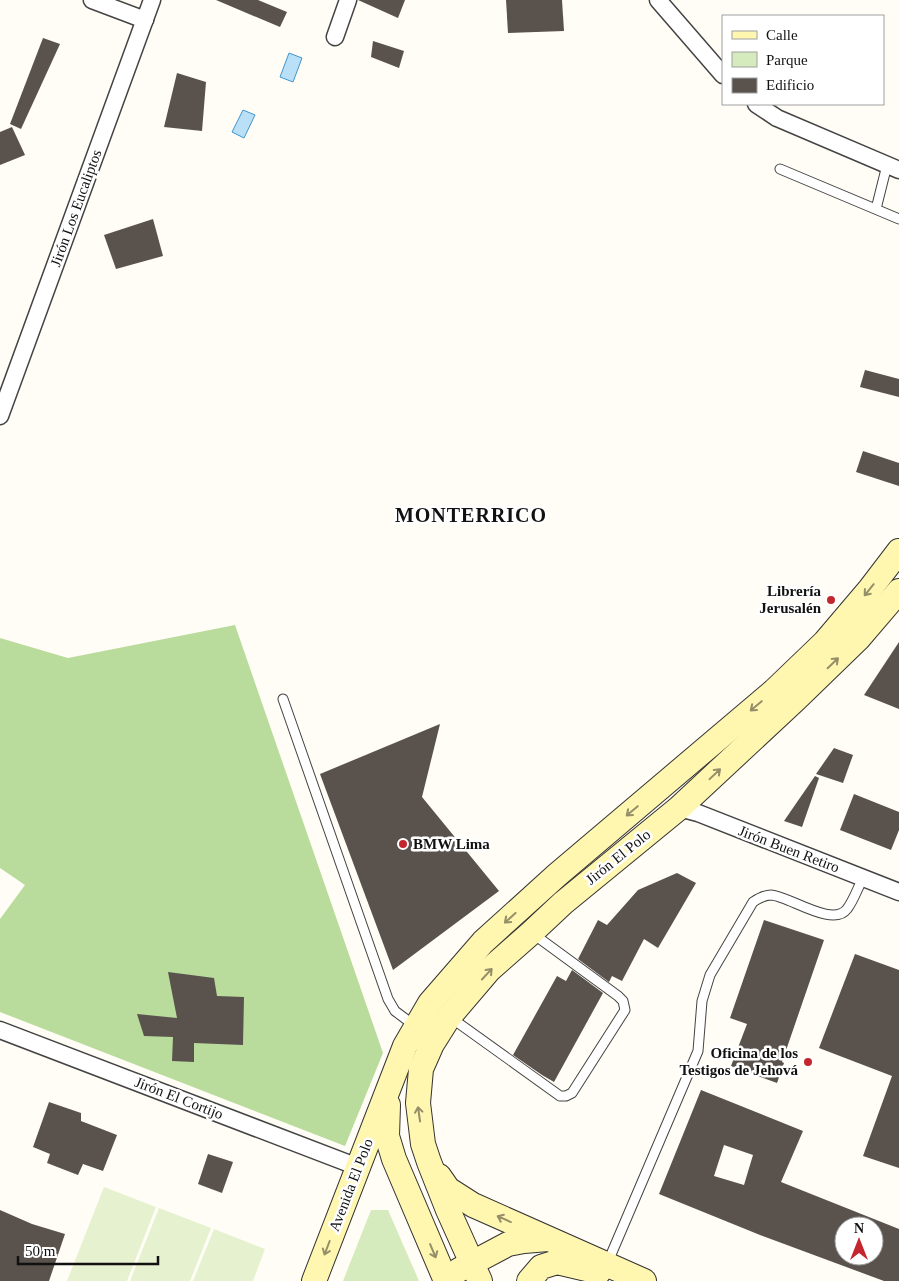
<svg xmlns="http://www.w3.org/2000/svg" width="899" height="1281" viewBox="0 0 899 1281" font-family="Georgia,serif">
  <rect width="100%" height="100%" fill="#fffdf5"/>
  <polygon fill="#d5ebbd" points="371,1210 388,1210 419,1281 343,1281"/>
  <polygon fill="#b9dc9c" points="235,625 383,1053 345,1146 0,1012 0,919 25,885 0,868 0,638 68,658"/>
  <g fill="#e6f2cf">
    <polygon points="104,1187 156,1207 127,1281 67,1281"/>
    <polygon points="159,1208 211,1228 190,1281 130,1281"/>
    <polygon points="214,1229 265,1249 253,1281 193,1281"/>
  </g>
  <g fill="#b9e0f7" stroke="#3f96cf">
    <polygon points="289,53 302,58 293,82 280,77"/>
    <polygon points="243,110 255,115 244,138 232,132"/>
  </g>
  <g fill="#5a524d" fill-rule="evenodd">
    <polygon points="216,0 258,0 287,12 280,27"/>
    <polygon points="358,0 405,0 398,18"/>
    <polygon points="506,0 562,0 564,31 508,33"/>
    <polygon points="43,38 60,44 21,129 10,124"/>
    <polygon points="373,41 404,51 399,68 371,57"/>
    <polygon points="177,73 206,82 202,131 164,127"/>
    <polygon points="12,127 25,155 0,165 0,132"/>
    <polygon points="153,219 163,256 116,269 104,235"/>
    <polygon points="865,370 899,379 899,397 860,387"/>
    <polygon points="863,451 899,463 899,486 856,472"/>
    <polygon points="899,642 899,709 864,695"/>
    <polygon points="440,724 422,797 499,891 393,970 320,774"/>
    <polygon points="834,748 853,755 843,783 816,774"/>
    <polygon points="815,776 819,778 802,827 784,821"/>
    <polygon points="854,794 899,812 899,830 891,850 840,830"/>
    <polygon points="677,873 696,883 658,948 644,939 622,981 612,976 609,982 578,959 598,920 607,925 638,890"/>
    <polygon points="764,920 824,940 782,1062 784,1063 777,1083 731,1066 747,1024 730,1018"/>
    <polygon points="855,954 899,970 899,1168 863,1156 892,1076 819,1048"/>
    <polygon points="572,970 603,993 554,1082 542,1075 513,1055 557,976 566,981"/>
    <polygon points="168,972 214,978 217,996 244,997 243,1045 194,1043 194,1062 172,1061 173,1037 144,1036 137,1014 177,1018"/>
    <path d="M701,1090l102,41 -22,51 118,47v52h-15l-124,-46 -101,-41zM724,1145l29,10 -9,30 -30,-9zM844,1226h30v30h-30z"/>
    <polygon points="49,1102 81,1113 81,1121 117,1135 103,1171 83,1164 78,1175 47,1163 50,1154 33,1147"/>
    <polygon points="208,1154 233,1162 222,1193 198,1184"/>
    <polygon points="0,1210 32,1224 65,1234 49,1281 0,1281"/>
  </g>
  <g fill="none" stroke-linecap="round" stroke-linejoin="round">
    <g stroke="#444" stroke-width="11">
      <g id="lane">
        <polyline points="780,169 899,219"/>
        <polyline points="876,209 887,165"/>
        <polyline points="283,699 388,999 395,1011 415,1026"/>
        <polyline points="450,1017 560,1096 566,1096 572,1093 625,1010 623,1001 618,996 532,933"/>
        <path d="M607,1264l91,-213 4,-50 8,-26 43,-73c6,-4 11,-7 18,-7 18,1 62,33 76,14 7,-9 11,-22 16,-31"/>
      </g>
    </g>
    <g stroke="#444" stroke-width="19">
      <g id="street">
        <polyline points="92,0 145,20"/>
        <polyline points="658,0 723,75"/>
        <polyline points="335,37 348,0"/>
        <polyline points="756,104 777,118 899,170"/>
        <polyline points="0,416 152,0"/>
        <polyline points="679,808 698,813 899,892"/>
        <polyline points="0,1030 358,1167"/>
      </g>
    </g>
    <g stroke="#333" stroke-width="26">
      <g id="secondary">
        <polyline points="388,1105 387,1136 394,1159 446,1281"/>
        <polyline points="439,1176 448,1189 473,1205 644,1281"/>
        <polyline points="459,1270 508,1244 524,1241 548,1239"/>
        <polyline points="314,1281 405,1046 430,1003 483,942 557,875 774,691 825,642 870,589 899,551"/>
        <polyline points="480,1281 448,1210 429,1162 423,1144 418,1103 421,1069 432,1044 449,1017 489,970 531,933 563,903 679,808 796,699 858,639 899,591"/>
        <polyline points="529,1281 541,1267 557,1262 599,1272"/>
      </g>
    </g>
    <use href="#lane" stroke="#fff" stroke-width="9"/>
    <use href="#street" stroke="#fff" stroke-width="16"/>
    <use href="#secondary" stroke="#fff6b0" stroke-width="24"/>
  </g>
  <defs><path id="oneway-shaft" d="M-6 0H5M1.5-3L5.5 0L1.5 3" fill="none" stroke-width="1.6" stroke-linecap="round" stroke-linejoin="round" transform="scale(1.25)"/></defs>
  <g stroke="#948f68">
    <use href="#oneway-shaft" transform="translate(869 590) rotate(129)"/>
    <use href="#oneway-shaft" transform="translate(833 663) rotate(-44)"/>
    <use href="#oneway-shaft" transform="translate(756 706) rotate(140)"/>
    <use href="#oneway-shaft" transform="translate(715 774) rotate(-43)"/>
    <use href="#oneway-shaft" transform="translate(632 811) rotate(140)"/>
    <use href="#oneway-shaft" transform="translate(510 918) rotate(138)"/>
    <use href="#oneway-shaft" transform="translate(487 974) rotate(-47)"/>
    <use href="#oneway-shaft" transform="translate(419 1114) rotate(-98)"/>
    <use href="#oneway-shaft" transform="translate(504 1219) rotate(-156)"/>
    <use href="#oneway-shaft" transform="translate(327 1248) rotate(111)"/>
    <use href="#oneway-shaft" transform="translate(433 1251) rotate(67)"/>
  </g>
  <g fill="#c4262e" stroke="#fff" stroke-width="2">
    <circle cx="831" cy="600" r="5"/>
    <circle cx="403" cy="844" r="5"/>
    <circle cx="808" cy="1062" r="5"/>
  </g>
  <g text-anchor="middle" dominant-baseline="central" stroke-width="5" stroke-linejoin="round" paint-order="stroke">
    <g font-size="15" fill="#111" stroke="#fff">
      <text transform="translate(76 208) rotate(-70)">Jirón Los Eucaliptos</text>
      <text transform="translate(789 849) rotate(21)">Jirón Buen Retiro</text>
      <text transform="translate(618 857) rotate(-39)">Jirón El Polo</text>
      <text transform="translate(179 1098) rotate(21)">Jirón El Cortijo</text>
      <text transform="translate(351 1185) rotate(-69)">Avenida El Polo</text>
    </g>
    <g font-size="15" font-weight="bold" fill="#111" stroke="#fff" text-anchor="end">
      <text x="821" y="591">Librería<tspan x="821" dy="17">Jerusalén</tspan></text>
      <text x="413" y="844" text-anchor="start">BMW Lima</text>
      <text x="798" y="1053">Oficina de los<tspan x="798" dy="17">Testigos de Jehová</tspan></text>
    </g>
    <g font-size="20" font-weight="bold" letter-spacing="1" fill="#111" stroke="#fff">
      <text x="471" y="515">MONTERRICO</text>
    </g>
  </g>
  <rect x="722" y="15" width="162" height="90" fill="#ffffff" stroke="#a0a0a0"/>
  <rect x="732" y="31" width="25" height="8" fill="#fff6b0" stroke="#a0a0a0"/>
  <text x="766" y="40" font-size="15" fill="#111111">Calle</text>
  <rect x="732" y="52" width="25" height="15" fill="#d5ebbd" stroke="#a0a0a0"/>
  <text x="766" y="65" font-size="15" fill="#111111">Parque</text>
  <rect x="732" y="78" width="25" height="15" fill="#5a524d" stroke="#a0a0a0"/>
  <text x="766" y="90" font-size="15" fill="#111111">Edificio</text>
  <g transform="translate(859 1241)"><circle r="24" fill="#ffffff" stroke="#a0a0a0"/>
  <path d="M0-4L9 19L0 12L-9 19Z" fill="#c4262e"/>
  <text y="-8" font-size="14" font-weight="bold" text-anchor="middle" fill="#111111">N</text>
  </g>
  <path d="M18 1256v8h140v-8" fill="none" stroke="#111111" stroke-width="2.5"/>
  <text x="25" y="1256" font-size="15" fill="#111111" stroke="#ffffff" stroke-width="4" paint-order="stroke">50 m</text>
</svg>
